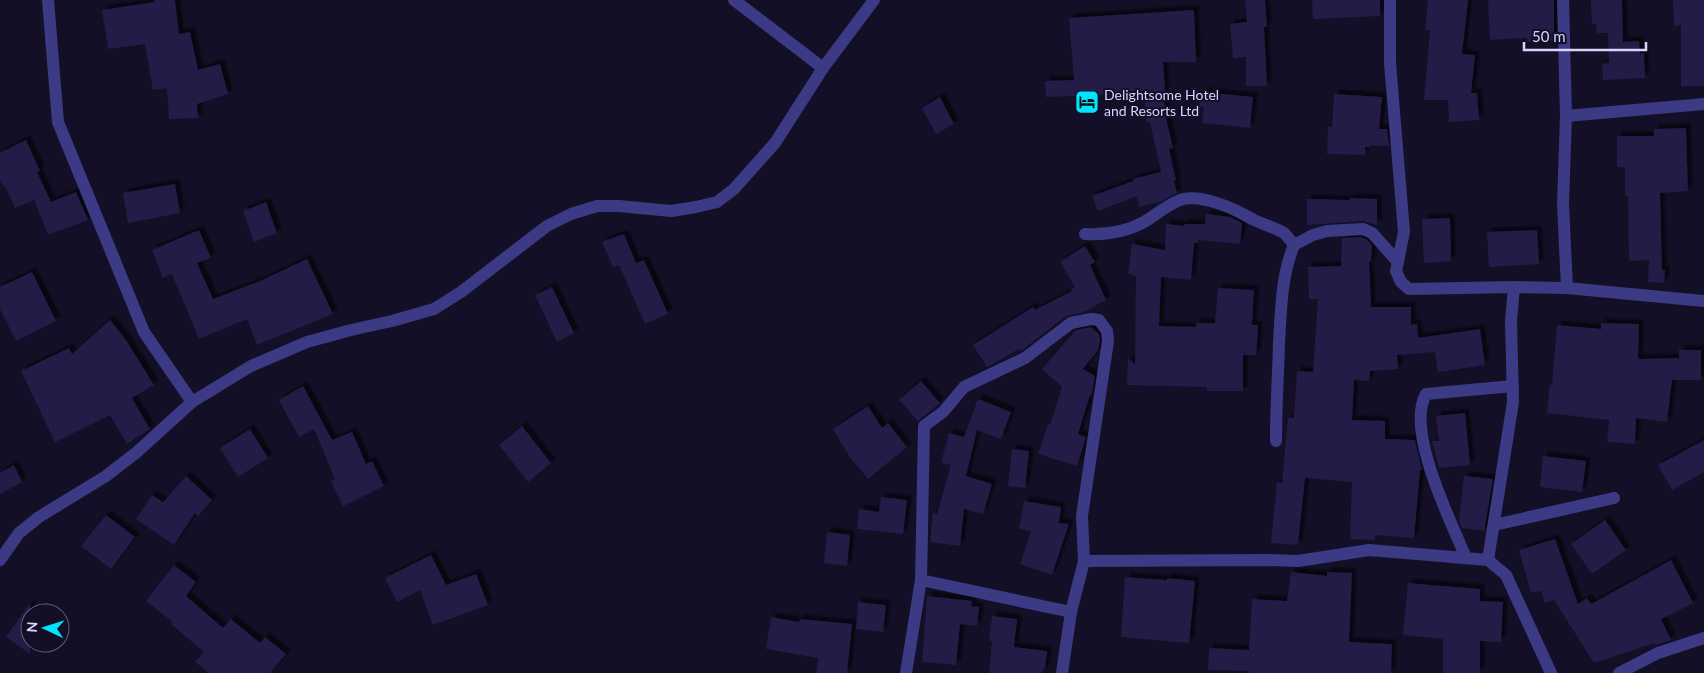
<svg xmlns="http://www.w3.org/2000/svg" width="1704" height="673" viewBox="0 0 1704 673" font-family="Lato,sans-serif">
  <defs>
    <filter id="shadow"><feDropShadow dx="4.5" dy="-4.5" stdDeviation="1" flood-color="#0009"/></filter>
  </defs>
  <rect width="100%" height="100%" fill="#130f26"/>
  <g fill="#241b47" filter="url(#shadow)">
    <polygon points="154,0 175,0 179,34 190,32 198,70 220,64 228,94 197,104 198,118 169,119 167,88 153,90 145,44 108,49 102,10 154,2"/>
    <polygon points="1245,0 1265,0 1267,27 1264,27 1267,86 1246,86 1246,57 1233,58 1230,24 1247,22"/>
    <polygon points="1312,0 1380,0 1380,16 1313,19"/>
    <polygon points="1428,0 1468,0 1462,54 1475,55 1471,93 1477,93 1479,120 1449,122 1448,100 1424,100 1430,30 1425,30"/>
    <polygon points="1488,0 1554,0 1554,41 1527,42 1527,38 1490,40"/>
    <polygon points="1591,0 1622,0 1623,42 1639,41 1640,54 1644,53 1645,78 1603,80 1602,64 1609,63 1608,33 1597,33 1596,24 1592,24"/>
    <polygon points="1673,0 1704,0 1704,86 1681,86 1681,25 1674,26"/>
    <polygon points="1194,10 1196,62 1163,62 1165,91 1163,91 1166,118 1173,148 1169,149 1176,180 1174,181 1177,193 1160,202 1139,207 1137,196 1098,211 1092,196 1133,181 1133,179 1161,172 1150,122 1147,122 1144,92 1102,94 1102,95 1046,97 1045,81 1074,80 1069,18"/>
    <polygon points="1201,92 1253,97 1250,128 1202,123 1204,107 1199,107"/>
    <polygon points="1334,94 1382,97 1379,129 1387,129 1389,146 1370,145 1370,147 1365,147 1365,155 1327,154 1328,127 1332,127"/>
    <polygon points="940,97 954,124 936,134 922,108"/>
    <polygon points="1686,128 1688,191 1660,193 1662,270 1665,270 1664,283 1648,282 1649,260 1629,261 1628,196 1625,196 1625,167 1617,167 1617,136 1654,136 1654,129"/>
    <polygon points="26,140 40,171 37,172 51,202 76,192 88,220 48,235 34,200 15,208 5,186 4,187 0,180 0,153"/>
    <polygon points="175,184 180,213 128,223 123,193"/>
    <polygon points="1350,198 1377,199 1377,225 1363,221 1307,225 1307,199 1350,200"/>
    <polygon points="266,202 277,233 254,242 243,211"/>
    <polygon points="1206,214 1230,217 1242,223 1240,244 1198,240 1198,243 1194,243 1191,280 1161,277 1159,326 1196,327 1196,323 1215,323 1218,288 1254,290 1252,325 1258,325 1256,355 1243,355 1243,391 1207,391 1207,387 1127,385 1128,359 1135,364 1136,276 1128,274 1132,244 1165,250 1166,224 1184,226 1184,224 1205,224"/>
    <polygon points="1450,218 1451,261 1424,263 1422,219"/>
    <polygon points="199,230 211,258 197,263 213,299 260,281 307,259 333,314 257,345 247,319 199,339 172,274 163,278 152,250"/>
    <polygon points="1537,230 1539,264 1489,267 1487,232"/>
    <polygon points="624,234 636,263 644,260 668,314 645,324 619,265 613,267 602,242"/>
    <polygon points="1361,237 1367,240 1372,245 1371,262 1369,262 1371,307 1411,307 1411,325 1417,324 1418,338 1480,329 1485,365 1438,372 1435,352 1397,355 1398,369 1370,371 1369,381 1354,380 1352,420 1385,421 1385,439 1415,440 1422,470 1420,470 1414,538 1375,535 1375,540 1350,539 1352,482 1305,478 1298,545 1271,543 1277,482 1282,483 1288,418 1294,418 1297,371 1313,372 1318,299 1309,299 1308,267 1341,266 1342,238"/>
    <polygon points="1085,246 1095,262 1090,265 1106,300 1084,312 1066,316 1021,351 1019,349 987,367 973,345 1033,307 1035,310 1072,291 1071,289 1075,287 1060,262"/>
    <polygon points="32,272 56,321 16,341 0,309 0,287"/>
    <polygon points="552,287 574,333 557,342 535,295"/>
    <polygon points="110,320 126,340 154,385 132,398 150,429 127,444 110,415 55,442 21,371 69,348 72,354"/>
    <polygon points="1601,323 1639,324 1638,359 1679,358 1679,350 1701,350 1701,380 1672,380 1667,422 1636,418 1635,444 1607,442 1609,420 1547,413 1550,384 1552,385 1557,325 1601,329"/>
    <polygon points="1091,327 1099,334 1100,341 1098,350 1083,369 1095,376 1092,393 1089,398 1078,434 1086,437 1077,466 1038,454 1048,424 1050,425 1062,387 1042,369 1076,330"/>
    <polygon points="921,381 940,403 918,421 899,400"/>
    <polygon points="303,386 332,440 352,432 366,464 372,461 384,486 343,506 331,481 335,479 314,429 299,437 279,400"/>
    <polygon points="978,399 1011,412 1001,439 977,430 966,476 992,484 983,514 964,509 960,546 930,542 933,513 937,514 951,465 941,463 949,433 964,437"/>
    <polygon points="868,406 882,428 888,423 907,447 868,479 849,456 833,429"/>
    <polygon points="1465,413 1470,465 1439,468 1432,441 1439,441 1436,416"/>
    <polygon points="522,426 551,463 528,482 499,445"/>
    <polygon points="250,429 268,458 238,477 220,448"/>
    <polygon points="1704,440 1704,472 1672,490 1658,465"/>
    <polygon points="1012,449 1029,451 1025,488 1008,486"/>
    <polygon points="1543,456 1586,461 1582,492 1540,487"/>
    <polygon points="14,465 22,482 0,494 0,473"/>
    <polygon points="186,476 212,500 198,516 195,513 174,545 136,519 152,495 163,502"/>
    <polygon points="1464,476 1493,479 1484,531 1462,528 1459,521"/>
    <polygon points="881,497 907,500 903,534 857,529 859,509 879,512"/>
    <polygon points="1024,501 1061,507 1059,523 1069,524 1052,575 1020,564 1031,531 1019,529"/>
    <polygon points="106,515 135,537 111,569 81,546"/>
    <polygon points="1605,520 1626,550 1592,574 1571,544"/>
    <polygon points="827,532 850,535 847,566 824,563"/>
    <polygon points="1555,539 1578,604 1587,598 1591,604 1671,560 1693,603 1661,619 1671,640 1656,645 1655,643 1594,663 1554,600 1545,603 1541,591 1531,593 1519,550"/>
    <polygon points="431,555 446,585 476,574 488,605 433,625 420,590 397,602 385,578"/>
    <polygon points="174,565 196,582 186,596 223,628 231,619 260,643 265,637 286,654 270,673 209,673 195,662 204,652 171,624 173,622 146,601"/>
    <polygon points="1291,572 1327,576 1327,572 1352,573 1349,642 1392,644 1391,673 1249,673 1249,671 1208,670 1209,648 1249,650 1252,599 1287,601"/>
    <polygon points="1125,577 1167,580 1167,578 1195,581 1189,643 1121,637"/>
    <polygon points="1408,583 1480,589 1480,601 1503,602 1501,642 1480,641 1480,673 1443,673 1443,639 1403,635"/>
    <polygon points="927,596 972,601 971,606 979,607 977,626 960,624 956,665 922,662"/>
    <polygon points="858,602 886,605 883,632 856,629"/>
    <polygon points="30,603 30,654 6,637"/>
    <polygon points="992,616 1017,619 1014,647 1047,651 1045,669 1043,669 1042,673 989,673 992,641 989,641"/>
    <polygon points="771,617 799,622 800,619 852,624 847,673 816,673 818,658 766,649"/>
  </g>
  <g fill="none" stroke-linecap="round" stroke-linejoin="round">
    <g stroke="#3d3a85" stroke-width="12">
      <polyline points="48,0 58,122 144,332 192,402"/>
      <polyline points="734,0 823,68"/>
      <polyline points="1390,0 1390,63 1404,232 1396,271 1401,282 1409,289 1514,287 1567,288 1704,301"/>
      <polyline points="1563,0 1566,116 1563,204 1567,288"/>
      <polyline points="1566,116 1704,104"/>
      <path d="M1085,234c21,1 41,-2 59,-12 12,-7 23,-17 36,-22 21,-7 55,9 72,19 10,5 24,9 32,14 3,3 7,8 10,12"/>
      <polyline points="1514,287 1511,321 1513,402 1488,560 1506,575 1551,673"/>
      <path d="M1276,441c0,-33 2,-65 3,-97 2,-34 2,-67 15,-99l19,-10 14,-4 36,-2 9,4 26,29"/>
      <polyline points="1494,525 1614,498"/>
      <path d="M1466,558c-15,-37 -61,-127 -40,-164l87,-8"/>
      <polyline points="0,560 19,533 39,517 106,476 137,452 192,402 251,366 307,342 351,330 392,321 434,309 461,292 547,226 571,214 597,206 619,206 671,211 696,207 717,202 734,189 775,143 823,68 874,0"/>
      <polyline points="1084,561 1267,560 1298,561 1369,550 1488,560"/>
      <polyline points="921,580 1071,612"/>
      <polyline points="906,673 921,580 924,426 943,412 964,387 1025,358 1071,323 1091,319 1099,320 1107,331 1108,341 1082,516 1084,561 1071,612 1062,673"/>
      <polyline points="1619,673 1658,653 1704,638"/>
    </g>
  </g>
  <defs>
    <g id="hotel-square" transform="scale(1.25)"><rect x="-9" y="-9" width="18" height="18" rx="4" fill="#00e5ff" stroke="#130f26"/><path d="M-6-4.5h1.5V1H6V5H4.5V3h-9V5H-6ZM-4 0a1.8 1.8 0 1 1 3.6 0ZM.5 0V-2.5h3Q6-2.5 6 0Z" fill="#111"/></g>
  </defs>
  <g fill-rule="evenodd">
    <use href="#hotel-square" x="1087" y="102"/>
  </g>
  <g text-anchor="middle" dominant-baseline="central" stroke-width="4" stroke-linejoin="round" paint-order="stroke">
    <g font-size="14" fill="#d9d4ff" stroke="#130f26" text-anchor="start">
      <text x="1104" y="94">Delightsome Hotel<tspan x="1104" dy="16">and Resorts Ltd</tspan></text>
    </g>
  </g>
  <g transform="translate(45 628) rotate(274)"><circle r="24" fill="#130f26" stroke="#625e7d"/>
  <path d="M0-4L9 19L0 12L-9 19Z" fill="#00e5ff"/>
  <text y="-8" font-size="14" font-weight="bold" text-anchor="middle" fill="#d9d4ff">N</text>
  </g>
  <path d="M1524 42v8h122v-8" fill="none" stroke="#d9d4ff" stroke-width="2.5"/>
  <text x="1532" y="42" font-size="15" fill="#d9d4ff" stroke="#130f26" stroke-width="4" paint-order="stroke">50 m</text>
</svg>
